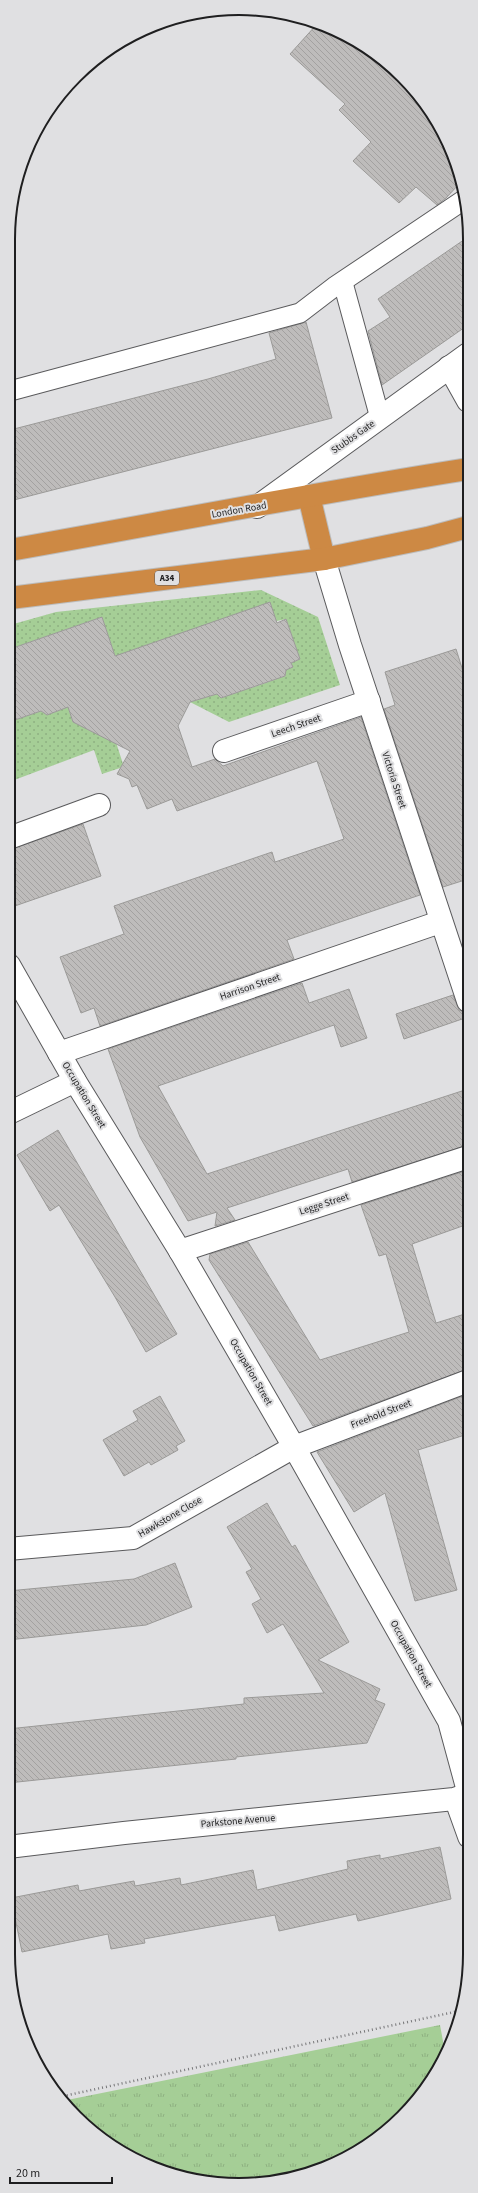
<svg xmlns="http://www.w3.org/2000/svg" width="478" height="2193" viewBox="0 0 478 2193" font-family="'Source Sans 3',sans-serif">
  <defs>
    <pattern id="grass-dots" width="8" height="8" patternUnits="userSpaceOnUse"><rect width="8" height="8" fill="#a5ce96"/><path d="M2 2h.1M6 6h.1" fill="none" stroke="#8eb081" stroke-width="1.8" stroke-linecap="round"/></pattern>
    <pattern id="park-tufts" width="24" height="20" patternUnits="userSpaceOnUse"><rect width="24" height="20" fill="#a5ce96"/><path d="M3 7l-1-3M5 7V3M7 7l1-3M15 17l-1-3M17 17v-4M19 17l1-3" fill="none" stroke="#8eb081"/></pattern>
    <pattern id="building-back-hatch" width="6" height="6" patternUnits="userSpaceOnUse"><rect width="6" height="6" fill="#bebcbb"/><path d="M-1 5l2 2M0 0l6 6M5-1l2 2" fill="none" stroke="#a3a1a0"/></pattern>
  </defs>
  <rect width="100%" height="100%" fill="#e0e0e2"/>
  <g fill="url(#grass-dots)">
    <polygon points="261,590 318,617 340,685 229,722 190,702 217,694 221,698 227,696 229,690 247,684 251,688 285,676 286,670 292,667 291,663 300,659 286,619 115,656 102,617 10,649 10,625 56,612"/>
    <polygon points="78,703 69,711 73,722 111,741 114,736 123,764 120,768 102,774 94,750 9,782 9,716 11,721 41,711 47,715"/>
  </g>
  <polygon fill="url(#park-tufts)" points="440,2025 445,2052 439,2070 380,2137 299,2177 224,2184 137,2161 65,2106 62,2101"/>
  <g fill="url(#building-back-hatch)" stroke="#9b9a98">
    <polygon points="317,24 341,32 385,63 412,89 446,137 460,183 446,198 437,205 416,187 399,203 353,161 371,142 339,110 345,104 290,54"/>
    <polygon points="468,237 468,325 382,385 368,331 390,317 378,299"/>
    <polygon points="306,322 332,418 10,501 10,430 208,379 276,359 269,333"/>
    <polygon points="270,602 277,623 286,619 300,659 291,663 293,667 286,670 285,676 221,698 217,694 190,702 178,726 192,767 215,759 223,766 361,717 420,895 287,940 294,959 100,1026 94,1008 81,1013 60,957 124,934 114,906 272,852 275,862 344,839 317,761 177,811 172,799 147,809 137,785 132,787 129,779 117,774 130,751 73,722 68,707 47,715 41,711 9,722 10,649 102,617 115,656"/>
    <polygon points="456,649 468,687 468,879 443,887 384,709 395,705 385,672"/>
    <polygon points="83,824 101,876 9,908 9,850"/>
    <polygon points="302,983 309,1003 349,989 367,1038 341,1047 334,1025 158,1086 207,1174 468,1089 468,1145 352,1182 348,1169 295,1186 227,1208 235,1220 215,1226 217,1212 188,1221 140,1137 108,1049"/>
    <polygon points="453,995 459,1010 468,1013 468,1017 404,1039 396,1014"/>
    <polygon points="58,1130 177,1334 146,1352 115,1297 59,1205 50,1211 17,1155"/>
    <polygon points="468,1170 468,1224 412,1244 436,1323 468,1313 468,1369 313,1426 209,1260 210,1254 248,1242 320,1360 409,1332 386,1254 379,1256 361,1205"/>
    <polygon points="468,1394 468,1434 418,1450 457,1590 415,1601 385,1493 354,1512 317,1452"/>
    <polygon points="160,1396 185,1441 176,1446 178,1450 151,1465 149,1462 124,1476 103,1440 138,1420 133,1411"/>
    <polygon points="267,1503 292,1547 295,1545 349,1642 318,1660 380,1689 375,1700 385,1704 367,1743 236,1757 236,1759 8,1783 8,1729 244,1704 244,1698 324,1693 283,1624 267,1633 252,1604 261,1599 246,1572 252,1569 227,1527"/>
    <polygon points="175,1563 192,1607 146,1625 8,1640 8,1591 134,1579"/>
    <polygon points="440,1847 451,1899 358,1921 356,1914 279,1931 275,1915 144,1939 145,1943 111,1949 108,1934 22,1952 11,1898 78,1885 79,1891 134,1881 135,1886 180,1878 181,1885 253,1870 257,1890 348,1869 347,1861 380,1855 380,1859"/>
  </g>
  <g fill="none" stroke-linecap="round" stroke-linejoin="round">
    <g stroke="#5a5a5c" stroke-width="21">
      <g id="lane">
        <polyline points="343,283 380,418"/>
        <polyline points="10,391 300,313 334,287 465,199"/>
        <polyline points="454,1799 468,1838"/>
      </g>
    </g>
    <g stroke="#5a5a5c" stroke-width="24">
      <g id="street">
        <polyline points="449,367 468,401"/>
        <polyline points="257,507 468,354"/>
        <polyline points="324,559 350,645 468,1001"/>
        <polyline points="224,751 369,701"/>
        <polyline points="9,838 99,805"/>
        <polyline points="9,965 75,1081 180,1251 294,1447 449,1721 468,1791"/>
        <polyline points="59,1053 440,922"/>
        <polyline points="9,1113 75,1081"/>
        <polyline points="180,1251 468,1157"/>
        <polyline points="8,1549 133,1538 294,1447 468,1381"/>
        <polyline points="8,1847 124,1833 454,1799 468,1794"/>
      </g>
    </g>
    <g stroke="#bcbcbc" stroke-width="24">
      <g id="highway">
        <polyline points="309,496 324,559"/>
        <path d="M10,550c152,-27 305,-57 458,-81"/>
        <polyline points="10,598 324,559 427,538 468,527"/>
      </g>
    </g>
    <polyline stroke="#777779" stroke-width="2.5" stroke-dasharray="1 3" stroke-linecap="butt" points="59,2097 459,2011"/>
    <use href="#lane" stroke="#fff" stroke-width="19"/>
    <use href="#street" stroke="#fff" stroke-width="22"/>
    <use href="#highway" stroke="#cd8944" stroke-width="22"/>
  </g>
  <g text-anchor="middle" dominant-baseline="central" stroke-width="4" stroke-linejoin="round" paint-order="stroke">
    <rect fill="#e0e0e2" stroke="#59595a" stroke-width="1" x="155" y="571" width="24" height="14" rx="3"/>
    <g font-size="9" font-weight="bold" fill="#1f1f20">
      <text x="167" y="578">A34</text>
    </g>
    <g font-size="10" fill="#1f1f20" stroke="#e0e0e2">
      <text transform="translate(353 437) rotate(-35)">Stubbs Gate</text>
      <text transform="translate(239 510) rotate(-10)">London Road</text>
      <text transform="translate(296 726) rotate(-19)">Leech Street</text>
      <text transform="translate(394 780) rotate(72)">Victoria Street</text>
      <text transform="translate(250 987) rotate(-19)">Harrison Street</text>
      <text transform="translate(84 1095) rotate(59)">Occupation Street</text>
      <text transform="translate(324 1204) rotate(-18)">Legge Street</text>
      <text transform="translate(251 1372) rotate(60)">Occupation Street</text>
      <text transform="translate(381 1414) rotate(-21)">Freehold Street</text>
      <text transform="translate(170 1517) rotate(-30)">Hawkstone Close</text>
      <text transform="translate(411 1654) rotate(61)">Occupation Street</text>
      <text transform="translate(238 1821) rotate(-5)">Parkstone Avenue</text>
    </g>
  </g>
  <path d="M0 0H478V2193H0ZM239 15H239A224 224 0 0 1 463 239V1954A224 224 0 0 1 239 2178H239A224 224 0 0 1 15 1954V239A224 224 0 0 1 239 15Z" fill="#e0e0e2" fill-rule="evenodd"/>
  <path fill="none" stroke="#1f1f20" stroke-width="2" d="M239 15H239A224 224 0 0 1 463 239V1954A224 224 0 0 1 239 2178H239A224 224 0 0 1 15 1954V239A224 224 0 0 1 239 15Z"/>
  <path d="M10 2177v6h102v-6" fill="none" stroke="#1f1f20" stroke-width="2"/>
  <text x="16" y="2177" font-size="12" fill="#1f1f20" stroke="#e0e0e2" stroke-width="3" paint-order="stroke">20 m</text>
</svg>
